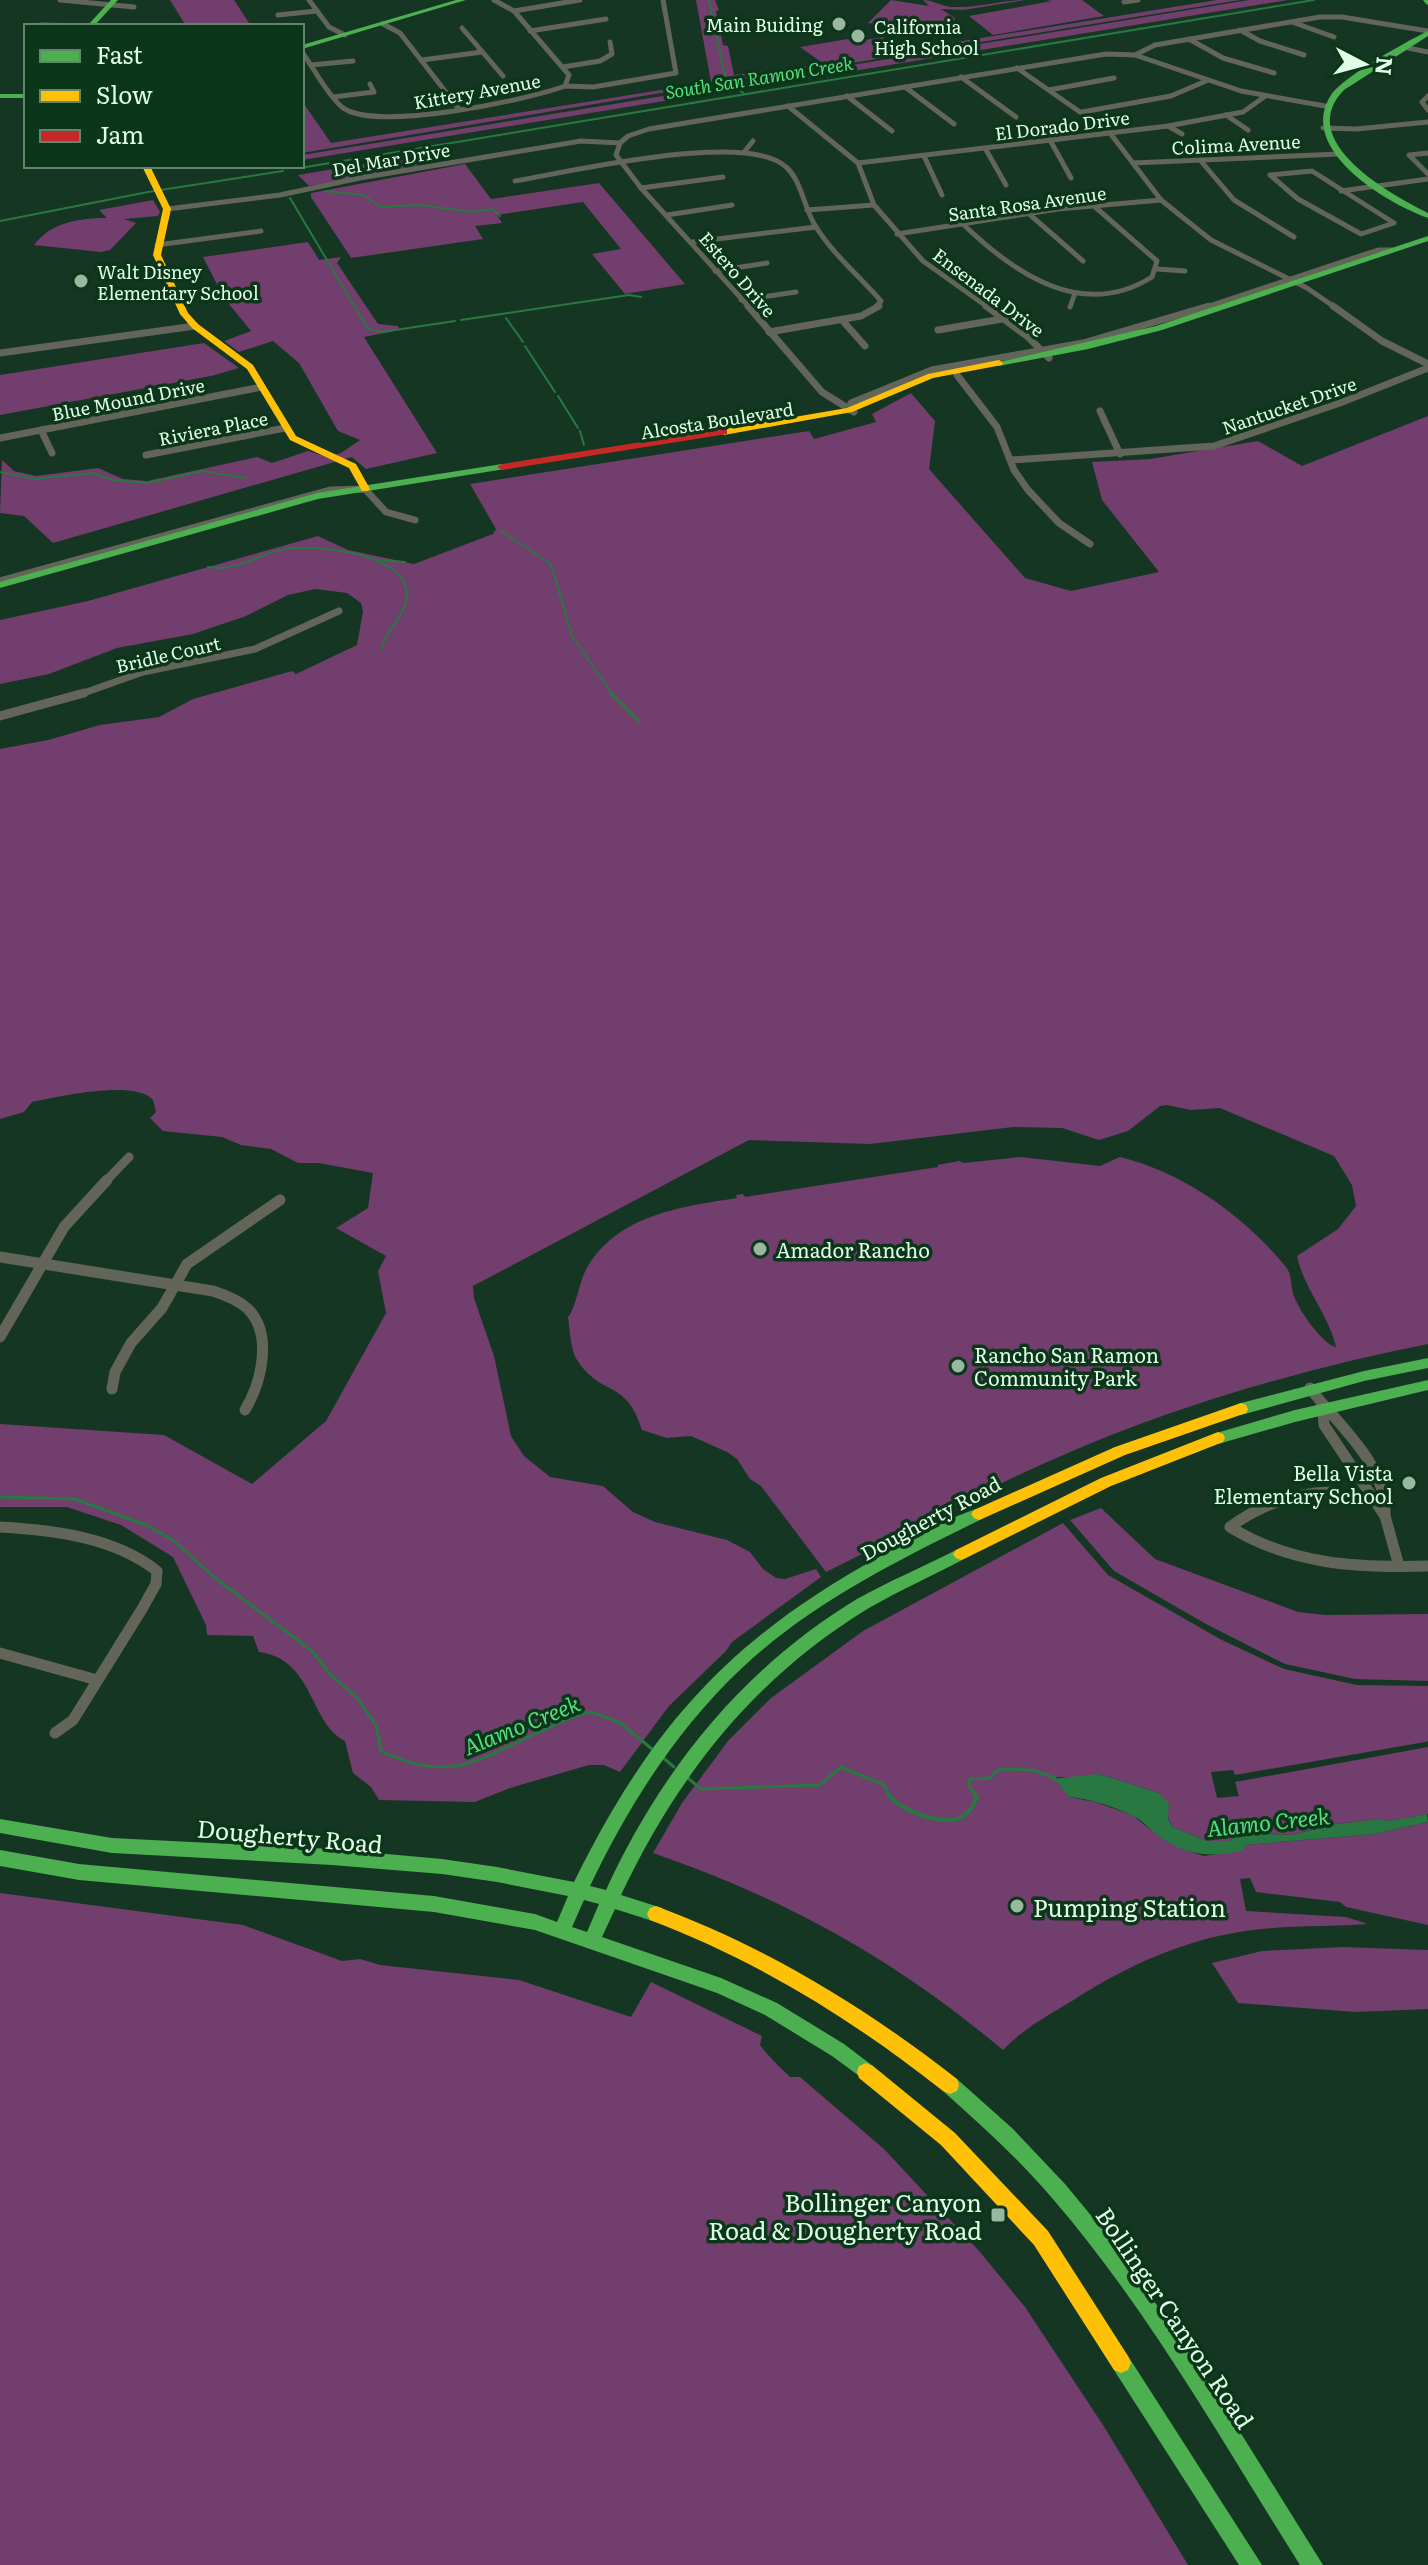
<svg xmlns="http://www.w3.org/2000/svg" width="1428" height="2565" viewBox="0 0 1428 2565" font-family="Literata,serif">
  <rect width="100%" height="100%" fill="#153622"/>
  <g fill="#713e6d">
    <polygon points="170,0 234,0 251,26 186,26"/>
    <polygon points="696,0 715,0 719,10 716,11 723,45 728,46 734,75 813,65 816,67 302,153 302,101 331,143 711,82"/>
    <path d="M891,0l38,6 -6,-6c10,0 19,7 31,7 23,1 47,-7 71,-7l-62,10 -22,-1 14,9 -4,10 -8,7 -75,-12z"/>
    <polygon points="1045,0 1082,0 1104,16 993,35 969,16 1052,1"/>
    <polygon points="1217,0 1240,0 828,67 800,47 848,39 852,42 883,37 901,51"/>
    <polygon points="1249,0 1288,0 774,84 741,88 734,85 737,89 302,160 302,155"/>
    <polygon points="412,156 420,165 309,186 298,175"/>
    <polygon points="465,164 491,199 599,183 685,284 625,294 592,254 621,249 583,202 497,215 502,223 475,226 483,239 351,258 311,197 311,193"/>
    <path d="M153,200l7,12 -2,4 -34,3 12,4 -26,27 -9,2 -67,-7c17,-23 46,-27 73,-27l-8,-8z"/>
    <polygon points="308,242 319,260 341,257 337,263 378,324 398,326 400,330 364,337 437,453 366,469 352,457 53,543 24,516 0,513 2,460 14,471 36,476 98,468 123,479 147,481 257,457 272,463 308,451 327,457 341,453 360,440 338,431 299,363 273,341 239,352 224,341 251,331 224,298 203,257"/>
    <polygon points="204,343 239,368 211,376 0,415 0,375"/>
    <path d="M911,393l24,28 -6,48 96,109 46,13 88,-19 -57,-72 -10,-38 58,-3 108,-18 44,25 126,-50v928c-125,25 -250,61 -367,112 -80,34 -157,78 -235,116l-65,-86 -11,-7 -13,-20 -10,-7 -36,-16 -24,2 -25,-8c-16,-52 -40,-32 -65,-70 -7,-11 -7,-31 -9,-43 8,-8 11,-37 20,-51 32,-52 93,-59 149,-68l-1,-3 7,-1 2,3 193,-30v-2l21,-4 5,2 57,-6 79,9 20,-9c65,16 124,59 166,110 7,9 4,20 8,29 4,13 29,49 42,51 -7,-32 -32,-58 -39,-91l41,-27 18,-23 -4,-21 -18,-29 -114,-48 -29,2 -24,-5 -7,1 -32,25 -29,9 -37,-12 -49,-1 -143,17 -121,-4 -276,146 1,12 20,58 17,80 13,20 26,21 53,9 30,26 22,10 72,18 23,12 13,17 13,9 9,1 31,-10 5,8 -89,65 -6,9 -57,55 -49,66 -16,-7h-15l-79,23 -35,14 -96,-2 -8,-13 -18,-14 -8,-32c-36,-18 -31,-82 -86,-89l-6,-16 -46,-1 -1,-10 -33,-68 -52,-32 -54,-18h-67v-83l164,11 88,49 74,-63 60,-108 -8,-42 8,-15 -50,-28 32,-20 5,-35 -54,-10h-21l-27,-14 -30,-4 -19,-8 -59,-6 -13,-13 6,-6 -3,-12c-18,-21 -96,-3 -121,2l-8,10 -24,7v-370l48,-9 52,-15 59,-8 34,-18 99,-28 4,3 61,-29 6,-33 -2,-9 -14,-10 -32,-4 -27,6 -42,21 -53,18 -76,14 -68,26 -49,10v-64l88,-19 230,-65 30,14 66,14 79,-30 3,-5 -26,-45 339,-53 5,8 62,-17 -4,-8z"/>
    <polygon points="1101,1508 1155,1559 1298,1612 1325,1615 1428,1614 1428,1681 1355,1679 1285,1664 1206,1624 1114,1571 1070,1520"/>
    <path d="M1063,1523l45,52 112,64 64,30 73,16 71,1v55l-3,1 -190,33 -2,-5 -22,2 6,26 22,-2 -4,-14 193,-35v67l-38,7 -10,-2 -44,5 -44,11 -52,-2 -11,8h-22l-35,-14 -13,-34 -60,-19 -12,3h-33l15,20 26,5 37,13 27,21 29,15 16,5 40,-6 1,-5 129,-11 54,-12v103l-82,-18 -6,-5 -84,-10 -6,-14 -10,1 6,32 100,6 22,7c-39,3 -77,1 -116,6 -67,9 -124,35 -180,71 -25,15 -49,28 -69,49 -110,-92 -215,-150 -350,-197l29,-50 46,-62 43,-43 92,-67z"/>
    <path d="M0,1893l243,32 99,36 18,-2 20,6 139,15 112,37 20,-35 111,54 -2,9c8,11 20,22 30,32h10l84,72 96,103 45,55 78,118 85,140h-1188z"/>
    <polygon points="1343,1947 1428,1950 1428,2009 1356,2012 1238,2003 1212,1963 1262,1951"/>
  </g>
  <path fill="#297842" d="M1099,1774l60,19 10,10 -1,15 4,9 35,14h22l11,-8 52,2 44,-11 44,-5 10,2 37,-7 1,8 -54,12 -129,11 -1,5c-30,8 -58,6 -84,-13 -9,-6 -15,-15 -25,-20 -19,-10 -45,-18 -66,-20l-11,-14 -8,-4z"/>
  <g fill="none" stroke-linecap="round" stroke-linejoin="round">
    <g stroke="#297842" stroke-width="2">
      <polyline points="709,0 725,76 729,82"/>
      <polyline points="735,85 744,94"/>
      <polyline points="300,168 1314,0"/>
      <polyline points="326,191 363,195 381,207 418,205 473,212 493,209 500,216"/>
      <polyline points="290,198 368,329 382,332 455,321"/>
      <polyline points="0,221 148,192 283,171"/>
      <polyline points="506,318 513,328"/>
      <polyline points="461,320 629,295 641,297"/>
      <polyline points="514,329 523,342"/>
      <polyline points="525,346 555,392"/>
      <polyline points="558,396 578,428"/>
      <polyline points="580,431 584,445"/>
      <polyline points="0,472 36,479 93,473 113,480 148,483 202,471 245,478"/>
      <polyline points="500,530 551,564 572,636 613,695"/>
      <polyline points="381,560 405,562"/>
      <path d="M208,567c28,6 51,-14 78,-18 29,-5 126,4 121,49 -3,18 -21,32 -25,50"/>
    </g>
    <g stroke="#297842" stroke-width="3">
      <polyline points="611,693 639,721"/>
      <path d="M0,1497l75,2 71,26 27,15 42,38 97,73 18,23 27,24 19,27 5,26c74,36 103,4 169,-24 14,-6 27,-13 41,-15l28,10 33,27"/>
      <polyline points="661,1756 674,1767"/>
      <polyline points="683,1774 701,1789 820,1785 841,1767 884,1785 889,1795"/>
      <polyline points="976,1795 968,1785 970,1779 989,1778 1000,1769 1033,1770 1055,1778"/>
    </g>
    <path stroke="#297842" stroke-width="4" d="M888,1793c10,18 56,34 74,24 8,-4 11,-12 15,-20l-3,-4"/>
    <g stroke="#63655a" stroke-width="5">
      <polyline points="60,0 134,7"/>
      <polyline points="309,0 329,27 345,35"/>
      <polyline points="1124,2 1138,0"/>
      <polyline points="514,11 580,0"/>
      <polyline points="278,15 317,11"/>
      <polyline points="1292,22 1334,37"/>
      <polyline points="383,24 400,33 459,109"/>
      <polyline points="40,25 85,26"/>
      <polyline points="462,28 503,76"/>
      <polyline points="1240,30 1260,41 1304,55"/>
      <polyline points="530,31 606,19"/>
      <polyline points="1189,39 1223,58 1274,73"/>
      <polyline points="1408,48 1428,52"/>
      <path d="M302,52c11,15 26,44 40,55 31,26 185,-7 223,-21l4,-11 -55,-64 -20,-11"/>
      <polyline points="1135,55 1155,45 1320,17 1342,17 1428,31"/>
      <polyline points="422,60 482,52"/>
      <polyline points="311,65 353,61"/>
      <polyline points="563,67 600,61 612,54 610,42"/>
      <polyline points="1017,68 1110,133 1161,200 1211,240 1307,288 1336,308"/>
      <polyline points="961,77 1016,117"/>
      <polyline points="565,86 593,87 676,73 663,0"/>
      <polyline points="905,87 954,124"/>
      <polyline points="1049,90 1114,78"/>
      <polyline points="847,96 892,131"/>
      <polyline points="1428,96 1422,102 1428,110"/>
      <polyline points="333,97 374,92 370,84"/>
      <polyline points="788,106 858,163 874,205 923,261 989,308"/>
      <polyline points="1082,112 1171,96 1206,81"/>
      <polyline points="1226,115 1248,130"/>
      <polyline points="1168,126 1182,134"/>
      <polyline points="1323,128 1356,129 1428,122"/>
      <polyline points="1050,140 1071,178"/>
      <polyline points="620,143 628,136 649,129 1106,54 1135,55 1241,91 1325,106"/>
      <polyline points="620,143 616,155 641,188 750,308"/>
      <polyline points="985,148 1006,185"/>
      <polyline points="745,151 753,141"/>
      <polyline points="1428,153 1409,155 1428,174"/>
      <polyline points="924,156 942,195"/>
      <polyline points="1200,160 1234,200 1294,237"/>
      <polyline points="858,163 1168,126 1243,112 1264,97"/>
      <polyline points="1133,163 1339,154"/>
      <polygon points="1312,171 1394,223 1361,234 1298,199 1270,175"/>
      <path d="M515,181c54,-9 232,-51 271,-14 16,14 18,42 30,60 17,27 44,50 65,74l-6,7"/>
      <polyline points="641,188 723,177"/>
      <polyline points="1341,191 1428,179"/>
      <polyline points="167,209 280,195 360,178 581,141 620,143"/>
      <polyline points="807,210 874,205"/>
      <polyline points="1028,213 1083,261"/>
      <polyline points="667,215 732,205"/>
      <path d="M964,225c50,48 118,96 188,52l5,-16 -63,-55"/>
      <polyline points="897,234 1058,209 1161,200"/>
      <polyline points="692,242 816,227"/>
      <polyline points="157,245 261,231"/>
      <polyline points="1157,269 1185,271"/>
      <polyline points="715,271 767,263"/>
      <polyline points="741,300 796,292"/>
      <polyline points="1070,307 1075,293"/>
      <polyline points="1203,308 1378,250 1392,250"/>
    </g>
    <g stroke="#63655a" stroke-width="7">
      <polyline points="748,306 822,392 854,412"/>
      <polyline points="986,306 1028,337 1049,358"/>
      <polyline points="1333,306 1382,341 1428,364"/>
      <polyline points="842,320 865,346"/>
      <polyline points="938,330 1002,319"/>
      <polyline points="769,332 861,316 879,306"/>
      <polyline points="0,353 195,326"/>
      <polyline points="957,375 997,427 1014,470 1028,490 1059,523 1090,544"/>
      <polyline points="849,410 851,403 932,370 1083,343 1209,306"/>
      <polyline points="1100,411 1120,454"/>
      <polyline points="41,430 52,453"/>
      <polyline points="0,438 262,387"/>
      <polyline points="146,455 285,428"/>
      <polyline points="1011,460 1214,446 1340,403 1428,368"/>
      <polyline points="0,581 330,490 365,489 386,512 415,520"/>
      <polyline points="78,695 143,672 255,649 339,611"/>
    </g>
    <g stroke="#63655a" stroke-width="9">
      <polyline points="0,716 84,693"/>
      <polyline points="105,1182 129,1157"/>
    </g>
    <g stroke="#63655a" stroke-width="11">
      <path d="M0,1257l213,34c12,4 25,9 34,17 27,26 14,75 -2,102"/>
      <polyline points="0,1337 64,1227 107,1180"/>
      <path d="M1310,1388c29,39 77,75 75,128"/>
      <polyline points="112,1389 115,1372 131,1343 162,1308 187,1264 280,1200"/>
      <polyline points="1323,1409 1324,1425 1385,1516 1399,1566"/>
      <path d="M1331,1492c-37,1 -71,13 -101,35 62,38 127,41 198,39"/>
      <path d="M0,1527c53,3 114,10 157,44l-1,13 -14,25 -69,111 -18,13"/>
      <polyline points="0,1653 97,1680"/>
    </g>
    <g fill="#4caf50" fill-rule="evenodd">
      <polygon points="111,0 118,0 94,26 87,26"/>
      <polygon points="456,0 466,0 302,49 302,45"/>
      <polygon points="1423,0 1428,0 1428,5 1426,4"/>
      <path d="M1428,31v5l-84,54c-50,51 46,104 84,123v5c-42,-15 -132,-69 -97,-123 12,-18 76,-54 97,-64z"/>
      <rect x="0" y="94" width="26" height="4"/>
      <polygon points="1428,236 1428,241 1162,330 1088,349 999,366 995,363 1156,326"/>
      <polygon points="502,464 505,465 505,469 318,499 0,588 0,582 317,493"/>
      <polygon points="1428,1358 1428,1368 1364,1381 1241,1415 1236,1413 1234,1409 1236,1405 1241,1403 1364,1371"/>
      <polygon points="1428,1380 1428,1390 1295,1422 1218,1444 1213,1442 1211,1438 1213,1434 1295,1410"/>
      <path d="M979,1508l5,2 3,4 -3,4c-84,41 -173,85 -242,150 -66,62 -113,137 -152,218l16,4c55,-120 137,-222 251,-291 32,-18 66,-32 99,-49l5,-2 5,2 3,4 -3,4c-32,17 -66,32 -97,50 -115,70 -191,167 -248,287l41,13 3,6 -3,6 -6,2 -41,-13 -13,28 119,41 56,25 67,41 29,22 2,6 -2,6 -7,3 -34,-25 -67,-41 -48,-22 -182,-63 -101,-18 -355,-32 -79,-14v-16l79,14 355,32 101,18 22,8 11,-26 -71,-14 -55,-8 -110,-9 -220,-12 -112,-20v-14l112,19 220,11 110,10 55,8 77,15c76,-154 155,-243 307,-326 31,-17 64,-37 98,-48zM584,1900l15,4 -12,28 -15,-5z"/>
      <path d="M950,2076l7,3 56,50 52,55 48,58 86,124 124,199h-23c-79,-125 -152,-256 -248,-367 -33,-39 -71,-73 -109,-107l-2,-6 2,-6z"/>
      <polygon points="1121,2353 1128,2356 1262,2565 1239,2565 1114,2370 1111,2363 1114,2356"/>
    </g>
    <g fill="#ffc107" fill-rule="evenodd">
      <polygon points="142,166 150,166 171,209 161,255 188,313 198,324 253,365 296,436 356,464 370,489 368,491 362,491 349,468 290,440 247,369 192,328 180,314 153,255 163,209"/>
      <polygon points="999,360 1003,363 1002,365 933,378 852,412 724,435 719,432 724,429 847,408 928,374"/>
      <polygon points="1241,1403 1246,1405 1248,1409 1246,1413 1125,1455 984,1518 979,1520 974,1518 971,1514 974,1510 1115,1447"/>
      <polygon points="1218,1432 1223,1434 1225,1438 1223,1442 1111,1486 966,1558 961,1560 956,1558 953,1554 956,1550 1101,1478"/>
      <path d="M656,1906c112,42 206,99 301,173l2,6 -2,6 -7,3 -7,-3c-90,-71 -185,-130 -293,-171l-3,-6 3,-6z"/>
      <polygon points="866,2063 873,2066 955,2133 1048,2231 1128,2356 1131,2363 1128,2370 1121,2373 1114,2370 1034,2245 941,2145 859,2078 857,2072 859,2066"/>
    </g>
    <polygon fill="#c62828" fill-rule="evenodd" points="724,429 727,430 727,434 502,470 497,467 502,464"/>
  </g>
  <g fill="#99b7a1" stroke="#0c361a" stroke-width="3">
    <circle cx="839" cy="24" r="8"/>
    <circle cx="858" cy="36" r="8"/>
    <circle cx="81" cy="281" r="8"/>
    <circle cx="760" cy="1249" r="8"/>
    <circle cx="958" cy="1366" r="8"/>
    <circle cx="1409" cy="1483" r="8"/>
    <circle cx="1017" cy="1906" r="8"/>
    <rect x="990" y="2207" width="16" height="16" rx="4"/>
  </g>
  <g text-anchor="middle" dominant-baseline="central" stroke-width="7" stroke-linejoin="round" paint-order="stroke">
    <g font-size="18" fill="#e0fde5" stroke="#0c361a" text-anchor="start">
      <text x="823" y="24" text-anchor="end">Main Buiding</text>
      <text x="874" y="26">California<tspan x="874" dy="21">High School</tspan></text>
      <text x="97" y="271">Walt Disney<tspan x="97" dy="21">Elementary School</tspan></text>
    </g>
    <g font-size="18" font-style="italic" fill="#54de7f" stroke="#0c361a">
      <text transform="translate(759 77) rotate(-9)">South San Ramon Creek</text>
    </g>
    <g font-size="18" fill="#e0fde5" stroke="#0c361a">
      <text transform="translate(477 91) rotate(-10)">Kittery Avenue</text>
      <text transform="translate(1062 125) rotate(-7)">El Dorado Drive</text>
      <text transform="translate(1236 144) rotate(-3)">Colima Avenue</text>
      <text transform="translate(391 159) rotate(-10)">Del Mar Drive</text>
      <text transform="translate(1027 203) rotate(-8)">Santa Rosa Avenue</text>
      <text transform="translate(738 274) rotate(49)">Estero Drive</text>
      <text transform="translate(989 292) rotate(37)">Ensenada Drive</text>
      <text transform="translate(128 399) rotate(-11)">Blue Mound Drive</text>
      <text transform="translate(1289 405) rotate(-19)">Nantucket Drive</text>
      <text transform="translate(717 420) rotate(-9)">Alcosta Boulevard</text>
      <text transform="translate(213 428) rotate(-11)">Riviera Place</text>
      <text transform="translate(168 654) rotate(-13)">Bridle Court</text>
    </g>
    <g font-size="20" fill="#e0fde5" stroke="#0c361a" text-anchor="start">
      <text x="776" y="1249">Amador Rancho</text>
      <text x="974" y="1354">Rancho San Ramon<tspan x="974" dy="23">Community Park</tspan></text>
      <text x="1393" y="1472" text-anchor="end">Bella Vista<tspan x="1393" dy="23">Elementary School</tspan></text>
    </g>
    <g font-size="20" fill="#e0fde5" stroke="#0c361a">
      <text transform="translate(930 1517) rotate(-28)">Dougherty Road</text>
    </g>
    <g font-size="22" font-style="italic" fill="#54de7f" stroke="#0c361a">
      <text transform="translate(521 1724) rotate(-22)">Alamo Creek</text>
      <text transform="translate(1268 1821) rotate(-6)">Alamo Creek</text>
    </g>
    <g font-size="24" fill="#e0fde5" stroke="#0c361a">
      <text transform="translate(290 1835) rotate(5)">Dougherty Road</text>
      <text transform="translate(1176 2317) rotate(56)">Bollinger Canyon Road</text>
    </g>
    <g font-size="24" fill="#e0fde5" stroke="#0c361a" text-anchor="start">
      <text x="1033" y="1906">Pumping Station</text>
      <text x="982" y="2201" text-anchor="end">Bollinger Canyon<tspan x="982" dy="28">Road &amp; Dougherty Road</tspan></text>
    </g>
  </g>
  <rect x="24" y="24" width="280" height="144" fill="#0c361a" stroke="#61866b" stroke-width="2"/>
  <rect x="40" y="50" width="40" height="12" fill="#4caf50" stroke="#61866b" stroke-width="2"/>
  <text x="96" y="64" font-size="24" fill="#e0fde5">Fast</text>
  <rect x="40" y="90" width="40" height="12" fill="#ffc107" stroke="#61866b" stroke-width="2"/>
  <text x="96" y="104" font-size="24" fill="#e0fde5">Slow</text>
  <rect x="40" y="130" width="40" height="12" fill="#c62828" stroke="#61866b" stroke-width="2"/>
  <text x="96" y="144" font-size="24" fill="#e0fde5">Jam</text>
  <g transform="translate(1364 64) rotate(96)" stroke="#0c361a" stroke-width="6" paint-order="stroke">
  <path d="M0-6L14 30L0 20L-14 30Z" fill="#e0fde5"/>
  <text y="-12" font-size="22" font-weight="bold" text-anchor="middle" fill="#e0fde5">N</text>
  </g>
</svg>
